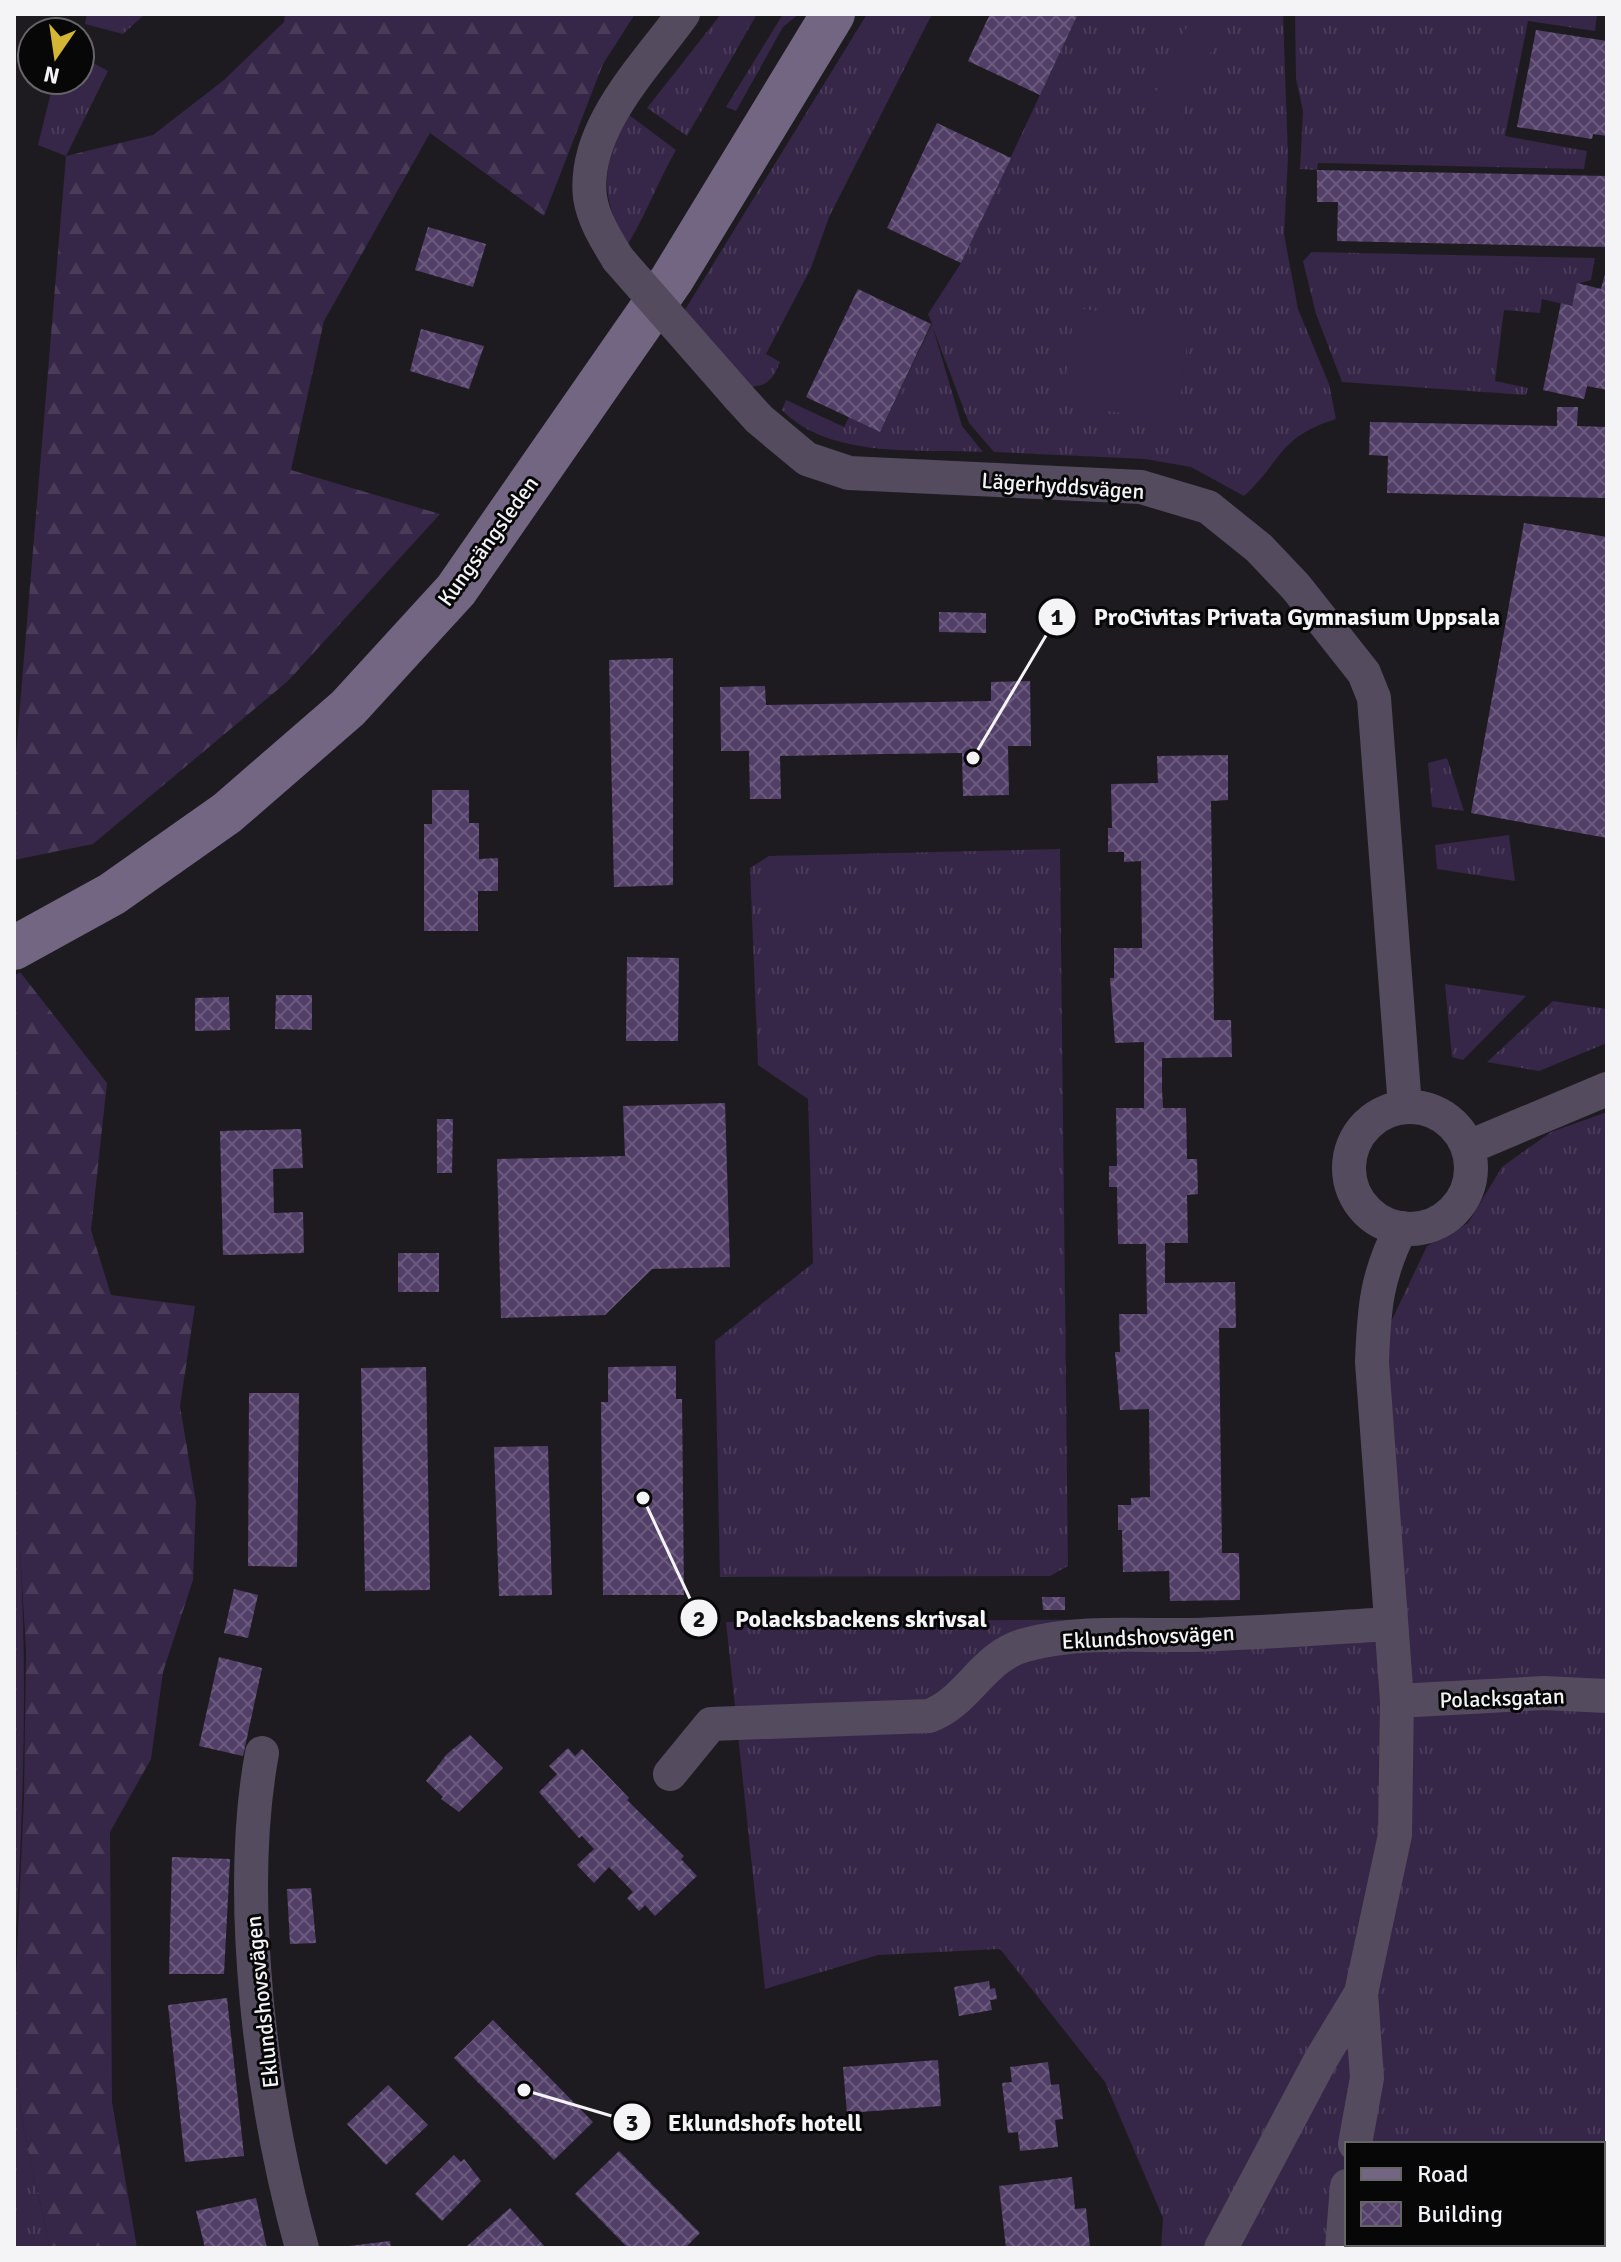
<svg xmlns="http://www.w3.org/2000/svg" width="1621" height="2262" viewBox="0 0 1621 2262" font-family="Signika,sans-serif">
  <defs>
    <pattern id="grass-tufts" width="24" height="20" patternUnits="userSpaceOnUse" patternTransform="scale(2)"><rect width="24" height="20" fill="#362647"/><path d="M3 7l-1-3M5 7V3M7 7l1-3M15 17l-1-3M17 17v-4M19 17l1-3" fill="none" stroke="#4a3b59"/></pattern>
    <pattern id="forest-firs" width="22" height="20" patternUnits="userSpaceOnUse" patternTransform="scale(2)"><rect width="22" height="20" fill="#362647"/><path d="M5 1l3.5 6h-7zM16 11l3.5 6h-7z" fill="#4a3b59"/></pattern>
    <pattern id="building-cross-hatch" width="8" height="8" patternUnits="userSpaceOnUse" patternTransform="scale(2)"><rect width="8" height="8" fill="#523f68"/><path d="M0 0l8 8M0 8l8-8" fill="none" stroke="#6c5b7e"/></pattern>
  </defs>
  <rect width="100%" height="100%" fill="#1d1b20"/>
  <g fill="url(#grass-tufts)">
    <polygon points="87,14 145,14 123,34 85,24"/>
    <polygon points="721,14 757,14 687,136 647,108"/>
    <polygon points="783,14 799,14 783,27 736,111 726,107"/>
    <path d="M867,14h65l-103,203 -18,51 -45,86 14,8c-8,19 -14,26 -35,24l-62,-73z"/>
    <path d="M1078,14h205l5,144 -4,76 14,75 31,75 7,35c-58,18 -53,41 -92,77l-53,-29 -46,-8 -151,-7 -25,-29 -36,-95 29,98 21,26c-63,-3 -154,7 -201,-42l4,-10 58,27 5,-10 31,15 52,-108 -4,-10 33,-51z"/>
    <polygon points="1295,14 1597,14 1595,31 1528,21 1505,136 1587,151 1584,169 1318,163 1317,170 1300,169 1303,111 1296,79"/>
    <polygon points="86,59 108,71 66,156 38,145 54,80 80,80 80,62"/>
    <path d="M629,115l47,35c-18,31 -29,63 -48,94 -30,-48 -26,-81 1,-129z"/>
    <polygon points="1312,252 1595,258 1591,280 1577,284 1572,306 1542,299 1540,313 1504,310 1495,381 1528,388 1526,395 1342,382 1316,314 1303,261"/>
    <polygon points="1447,758 1464,811 1432,807 1428,763"/>
    <polygon points="1509,835 1515,881 1437,869 1435,845"/>
    <polygon points="1060,849 1068,1566 1050,1576 720,1577 715,1341 813,1263 808,1099 758,1065 750,868 769,856"/>
    <polygon points="1445,984 1526,996 1463,1060 1452,1057"/>
    <polygon points="1553,1001 1607,1009 1607,1043 1539,1071 1487,1062"/>
    <polygon points="1607,1112 1607,2174 1603,2193 1603,2144 1347,2144 1347,2244 1603,2244 1603,2231 1607,2232 1607,2248 1161,2248 1163,2218 1105,2082 1000,1949 878,1955 765,1989 726,1622 1171,1619 1389,1624 1372,1362 1427,1246 1468,1223 1502,1167 1551,1132"/>
    <path d="M14,1535l6,14c8,139 3,275 -6,413z"/>
    <polygon points="14,2022 21,2116 50,2248 14,2248"/>
  </g>
  <g fill="url(#forest-firs)">
    <polygon points="285,14 635,14 603,64 544,216 430,133 324,321 291,470 440,514 288,681 93,844 14,860 14,777 66,156 153,135 224,80 284,22"/>
    <polygon points="20,972 107,1083 91,1230 111,1295 195,1306 180,1406 196,1502 193,1580 163,1672 151,1759 110,1832 112,2102 137,2248 50,2248 21,2116 14,2022 24,1796 26,1651 20,1550 14,1535 14,976"/>
  </g>
  <g fill="#362647">
    <polygon points="1193,14 1228,14 1178,123 1148,109"/>
    <polygon points="1075,308 1190,323 1177,420 1062,405"/>
    <polygon points="770,879 838,879 838,918 770,919"/>
  </g>
  <g fill="url(#building-cross-hatch)">
    <polygon points="990,14 1078,14 1040,95 968,61"/>
    <polygon points="1536,30 1607,41 1607,136 1593,134 1592,139 1517,127"/>
    <polygon points="937,123 1011,158 961,263 887,228"/>
    <polygon points="1317,170 1607,176 1607,247 1337,241 1338,202 1317,202"/>
    <polygon points="428,227 486,244 473,287 415,270"/>
    <polygon points="1607,267 1607,390 1587,386 1584,399 1543,390 1561,303 1572,306 1577,283 1601,289"/>
    <polygon points="858,289 931,324 880,432 806,397"/>
    <polygon points="421,329 484,346 469,389 410,371"/>
    <polygon points="1557,407 1578,407 1577,426 1607,427 1607,498 1387,493 1388,456 1369,455 1370,422 1557,426"/>
    <polygon points="1524,523 1607,537 1607,838 1471,813"/>
    <polygon points="939,612 986,613 986,633 939,632"/>
    <polygon points="673,658 673,885 614,887 609,660"/>
    <polygon points="1030,681 1031,746 1008,746 1009,795 963,796 962,753 885,754 780,756 781,799 750,799 749,751 721,751 720,687 765,686 766,705 991,701 991,682"/>
    <polygon points="1228,755 1228,800 1211,801 1214,1020 1231,1020 1232,1057 1162,1058 1162,1090 1163,1108 1186,1108 1187,1159 1197,1159 1198,1194 1187,1195 1188,1243 1165,1243 1165,1283 1235,1282 1236,1328 1219,1328 1222,1553 1239,1553 1240,1600 1170,1601 1169,1571 1123,1572 1122,1530 1118,1530 1118,1505 1131,1505 1131,1498 1150,1497 1149,1409 1120,1410 1115,1352 1120,1352 1119,1314 1147,1314 1146,1244 1118,1244 1117,1187 1109,1187 1109,1166 1117,1166 1116,1108 1144,1108 1144,1042 1115,1043 1110,978 1114,978 1114,948 1142,948 1141,861 1124,862 1124,852 1108,852 1108,828 1112,828 1111,784 1158,783 1157,756"/>
    <polygon points="432,790 469,790 469,823 479,823 479,859 498,858 498,891 478,891 478,931 424,931 424,824 432,824"/>
    <polygon points="627,957 679,958 678,1041 626,1041"/>
    <polygon points="276,995 312,995 312,1030 275,1029"/>
    <polygon points="229,997 230,1030 195,1031 195,998"/>
    <polygon points="725,1103 730,1267 652,1269 605,1315 501,1318 497,1159 625,1156 623,1106"/>
    <polygon points="437,1119 453,1119 452,1173 437,1173"/>
    <polygon points="301,1129 303,1168 273,1169 274,1213 303,1212 304,1253 223,1255 220,1131"/>
    <rect x="398" y="1253" width="41" height="39"/>
    <polygon points="676,1366 676,1399 682,1399 684,1595 603,1595 601,1402 608,1402 608,1367"/>
    <polygon points="426,1367 430,1590 365,1591 361,1368"/>
    <polygon points="249,1393 299,1393 297,1567 248,1566"/>
    <polygon points="548,1446 552,1595 499,1596 494,1447"/>
    <polygon points="234,1589 258,1595 248,1638 224,1633"/>
    <polygon points="1042,1597 1065,1597 1065,1610 1043,1610"/>
    <polygon points="219,1657 262,1668 243,1756 199,1746"/>
    <polygon points="470,1735 503,1768 459,1812 441,1799 443,1797 426,1781 447,1754"/>
    <polygon points="568,1748 575,1756 582,1749 629,1798 627,1800 684,1856 681,1859 697,1876 655,1916 645,1905 639,1911 627,1898 633,1892 609,1867 594,1883 577,1865 594,1849 582,1836 579,1838 539,1792 557,1774 549,1766"/>
    <polygon points="172,1857 230,1859 224,1974 169,1974"/>
    <polygon points="311,1888 316,1943 290,1944 287,1889"/>
    <polygon points="989,1981 990,1989 995,1988 997,1999 990,2000 992,2010 959,2016 954,1987"/>
    <polygon points="227,1998 244,2156 185,2162 168,2005"/>
    <polygon points="493,2020 593,2122 554,2160 454,2058"/>
    <polygon points="938,2060 941,2106 847,2113 843,2067"/>
    <polygon points="1048,2062 1051,2085 1059,2084 1063,2119 1055,2120 1058,2147 1020,2151 1018,2132 1008,2133 1002,2083 1012,2082 1010,2067"/>
    <polygon points="388,2085 428,2125 386,2165 347,2124"/>
    <polygon points="619,2151 700,2233 685,2248 628,2248 575,2194"/>
    <polygon points="454,2155 461,2162 464,2159 481,2181 442,2221 415,2194"/>
    <polygon points="1072,2177 1075,2209 1086,2208 1090,2248 1006,2248 999,2186"/>
    <polygon points="256,2198 267,2248 205,2248 196,2211"/>
    <polygon points="510,2208 546,2248 469,2248 467,2246"/>
    <polygon points="390,2241 391,2248 349,2248 349,2246"/>
  </g>
  <g fill="none" stroke-linecap="round" stroke-linejoin="round">
    <g stroke="#544b5e" stroke-width="34">
      <path d="M618,259c-11,-18 -25,-40 -28,-62 -8,-69 56,-131 93,-183"/>
      <polyline points="739,397 759,419 807,459 849,473 1141,487 1208,507 1259,548 1296,587 1364,673 1374,698 1405,1107"/>
      <circle cx="1410" cy="1168" r="61"/>
      <polyline points="1469,1147 1607,1089"/>
      <polyline points="1397,1701 1544,1693 1607,1696"/>
      <path d="M262,1753c-27,147 0,351 40,495"/>
      <path d="M670,1774l41,-50 218,-8c39,-14 54,-60 96,-71 54,-15 114,-9 169,-10 65,-2 130,-7 195,-11"/>
      <polyline points="1355,2144 1367,2078 1361,1993"/>
      <path d="M1221,2248l99,-187 41,-68 34,-158 2,-134 -25,-339c2,-53 4,-85 29,-134"/>
      <polyline points="1342,2248 1347,2186"/>
    </g>
    <polyline stroke="#736683" stroke-width="44" points="14,948 112,894 227,813 348,708 456,590 672,279 833,14"/>
    <polyline stroke="#544b5e" stroke-width="34" points="618,259 739,397"/>
  </g>
  <g text-anchor="middle" dominant-baseline="central" stroke-width="6" stroke-linejoin="round" paint-order="stroke">
    <g font-size="22" fill="#f4f3f6" stroke="#070708">
      <text transform="translate(1063 486) rotate(4)">Lägerhyddsvägen</text>
      <text transform="translate(488 541) rotate(-54)">Kungsängsleden</text>
      <text transform="translate(1148 1637) rotate(-3)">Eklundshovsvägen</text>
      <text transform="translate(1502 1698) rotate(-2)">Polacksgatan</text>
      <text transform="translate(262 2002) rotate(-96)">Eklundshovsvägen</text>
    </g>
  </g>
  <path fill="none" stroke="#f4f3f6" stroke-width="3" d="M973 758L1057 617M643 1498L699 1618M524 2090L632 2122"/>
  <g fill="#f4f3f6" stroke="#070708" stroke-width="3">
    <circle cx="973" cy="758" r="8"/>
    <circle cx="643" cy="1498" r="8"/>
    <circle cx="524" cy="2090" r="8"/>
    <circle cx="1057" cy="617" r="20"/>
    <circle cx="699" cy="1618" r="20"/>
    <circle cx="632" cy="2122" r="20"/>
  </g>
  <g font-size="24" text-anchor="middle" font-weight="bold" fill="#111">
    <text x="1057" y="625">1</text>
    <text x="699" y="1627">2</text>
    <text x="632" y="2131">3</text>
  </g>
  <g font-size="24" text-anchor="middle" font-weight="bold" fill="#f4f3f6" stroke="#070708" stroke-width="6" stroke-linejoin="round" paint-order="stroke">
    <text x="1297" y="625">ProCivitas Privata Gymnasium Uppsala</text>
    <text x="861" y="1627">Polacksbackens skrivsal</text>
    <text x="765" y="2131">Eklundshofs hotell</text>
  </g>
  <rect width="1621" height="2262" fill="none" stroke="#f4f3f6" stroke-width="32"/>
  <rect x="1345" y="2142" width="260" height="104" fill="#070708" stroke="#666567" stroke-width="2"/>
  <rect x="1361" y="2168" width="40" height="12" fill="#736683" stroke="#666567" stroke-width="2"/>
  <text x="1417" y="2182" font-size="24" fill="#f4f3f6">Road</text>
  <rect x="1361" y="2202" width="40" height="24" fill="url(#building-cross-hatch)" stroke="#666567" stroke-width="2"/>
  <text x="1417" y="2222" font-size="24" fill="#f4f3f6">Building</text>
  <g transform="translate(56 56) rotate(193)"><circle r="38" fill="#070708" stroke="#666567" stroke-width="2"/>
  <path d="M0-6L14 30L0 20L-14 30Z" fill="#d4b635"/>
  <text y="-12" font-size="22" font-weight="bold" text-anchor="middle" fill="#f4f3f6">N</text>
  </g>
</svg>
